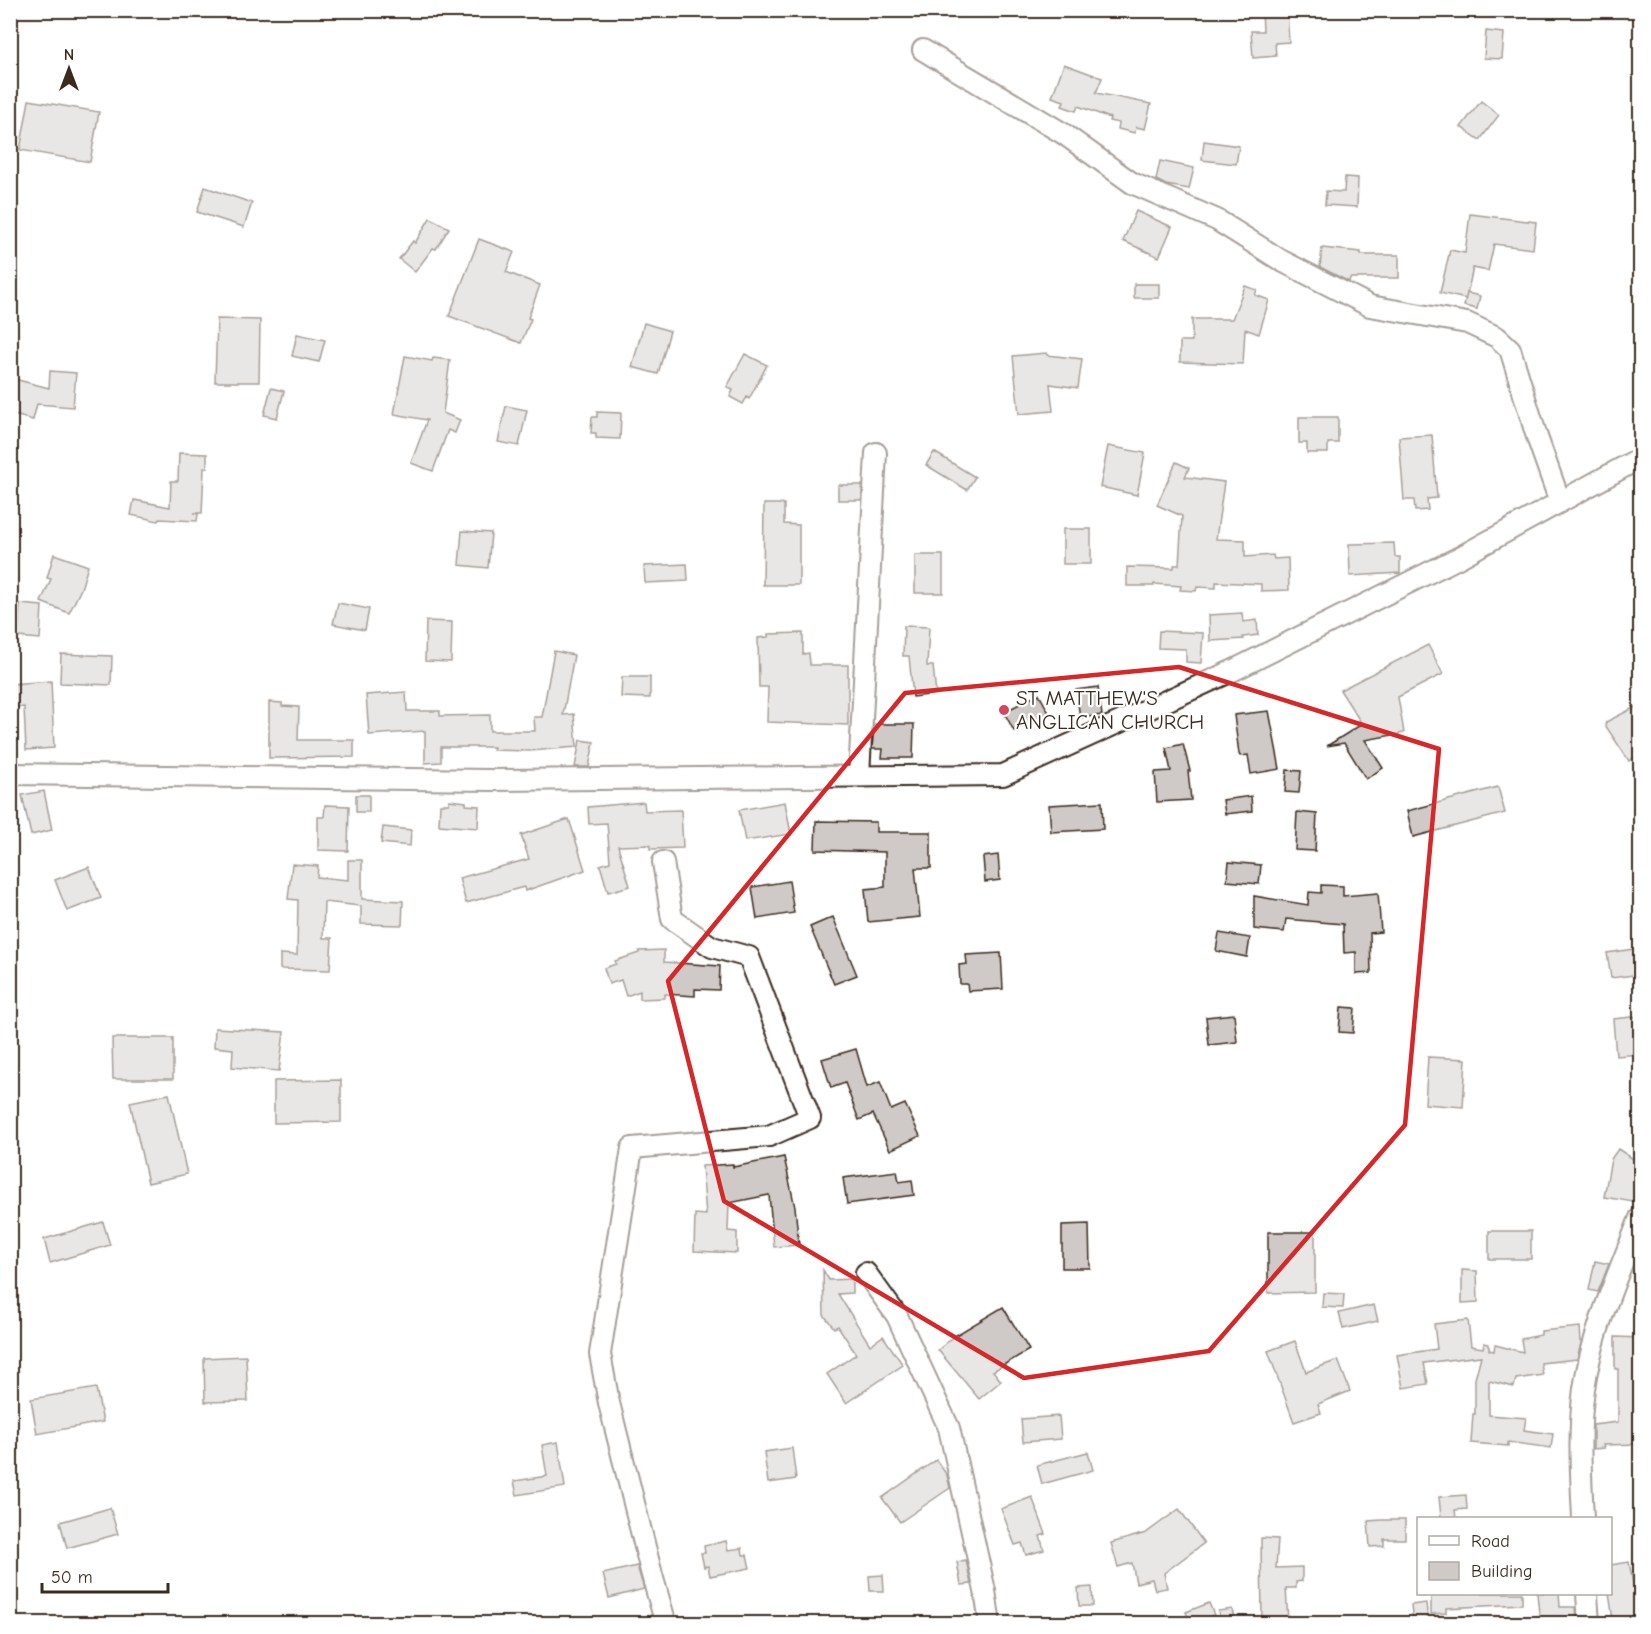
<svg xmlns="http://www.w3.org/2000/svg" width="1651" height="1634" viewBox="0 0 1651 1634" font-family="'Comic Neue',sans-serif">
  <rect width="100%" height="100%" fill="#fff"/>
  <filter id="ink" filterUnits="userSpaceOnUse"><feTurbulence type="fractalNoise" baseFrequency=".0167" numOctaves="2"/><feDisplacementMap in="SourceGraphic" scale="12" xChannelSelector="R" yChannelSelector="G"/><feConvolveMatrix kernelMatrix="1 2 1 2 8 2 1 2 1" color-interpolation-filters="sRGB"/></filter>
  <g filter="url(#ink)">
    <g fill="#cfcac7" stroke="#3b2a1e" stroke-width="1.5">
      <polygon points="1262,10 1287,10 1289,42 1275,43 1276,56 1253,58 1251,31 1263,31"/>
      <polygon points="1486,31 1504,33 1502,59 1484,58"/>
      <polygon points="1064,64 1102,78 1096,93 1151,104 1145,129 1136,127 1135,133 1118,129 1119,123 1109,121 1110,118 1078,106 1076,111 1062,106 1064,101 1052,97"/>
      <polygon points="29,100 99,112 90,162 20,150"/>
      <polygon points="1481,101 1499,115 1480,140 1461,127"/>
      <polygon points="1204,141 1239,146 1236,164 1202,160"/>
      <polygon points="1160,161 1194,168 1189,189 1166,185 1156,180"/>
      <polygon points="1345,177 1358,178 1357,207 1325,205 1326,191 1344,192"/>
      <polygon points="205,187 252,203 244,227 197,212"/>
      <polygon points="1136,211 1172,227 1159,257 1123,241"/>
      <polygon points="1470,214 1536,222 1533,249 1494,244 1488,271 1473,268 1466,299 1440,293 1450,250 1465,253"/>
      <polygon points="430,218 449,228 436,249 433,248 415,272 399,259 413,241 415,243"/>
      <polygon points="479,239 514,252 506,272 540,285 528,318 531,319 521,343 449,316"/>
      <polygon points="1322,248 1361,252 1361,255 1399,255 1399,278 1350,278 1349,282 1320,267"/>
      <rect x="1134" y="284" width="25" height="14"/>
      <polygon points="1245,286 1257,290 1255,295 1269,300 1259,334 1245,329 1243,364 1180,362 1180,341 1192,341 1192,319 1232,319"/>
      <polygon points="1467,293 1480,296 1477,309 1464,306"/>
      <polygon points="217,319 260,320 259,382 215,382"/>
      <polygon points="644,323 670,331 658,374 632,367"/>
      <polygon points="297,334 325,340 319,362 292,356"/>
      <polygon points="1047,353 1047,355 1082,359 1078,388 1050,384 1053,411 1019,414 1013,356"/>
      <polygon points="745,354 767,365 749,399 747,397 743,404 730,397 733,390 727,387"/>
      <polygon points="405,356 432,361 433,358 450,360 443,413 460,420 455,433 448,430 433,471 411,463 427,420 394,414"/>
      <polygon points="50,371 76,373 73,407 37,404 33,420 10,414 10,378 49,388"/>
      <polygon points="271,388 284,391 277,418 264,415"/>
      <polygon points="506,406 527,410 519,446 498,442"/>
      <polygon points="597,412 621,413 620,439 596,438 596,433 591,433 592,417 597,417"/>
      <polygon points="1299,417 1338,417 1338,443 1328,443 1328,453 1307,453 1307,443 1299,443"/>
      <polygon points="1432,435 1437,498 1427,499 1428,510 1415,511 1414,500 1404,500 1399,437"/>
      <polygon points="1108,446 1145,453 1137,495 1100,487"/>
      <polygon points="934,452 975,477 967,490 926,465"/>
      <polygon points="179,453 207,454 207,468 204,468 202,513 194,513 198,514 197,521 159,519 158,521 131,515 134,500 170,507 171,481 178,481"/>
      <polygon points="1176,462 1189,468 1185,477 1224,482 1216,539 1245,540 1245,557 1273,555 1274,559 1288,558 1289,590 1261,591 1261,584 1216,582 1216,588 1197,587 1196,591 1180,590 1181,586 1154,584 1154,586 1127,586 1127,567 1174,568 1174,565 1179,565 1182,516 1157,505"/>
      <rect x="838" y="485" width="24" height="15"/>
      <polygon points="764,504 784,504 784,524 799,525 799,585 763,585"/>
      <rect x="1063" y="529" width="28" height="35"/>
      <polygon points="462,531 491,533 488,568 459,565"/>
      <polygon points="1394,543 1395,557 1400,557 1400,573 1350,576 1349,544"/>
      <polygon points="54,554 88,566 81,589 69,613 41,602 51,579 47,578"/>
      <rect x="915" y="555" width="28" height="38"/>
      <polygon points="687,564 688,581 645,583 644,566"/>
      <polygon points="338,603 369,609 365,630 333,624"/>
      <polygon points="20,604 42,606 40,639 18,637"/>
      <polygon points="1242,613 1243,622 1257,620 1258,635 1243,637 1244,639 1210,641 1209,615"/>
      <polygon points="426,621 452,622 451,662 425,661"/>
      <polygon points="904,626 929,627 927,666 933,666 936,694 913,697 909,656 903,656"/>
      <polygon points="1159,631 1203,633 1201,663 1186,662 1186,649 1158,648"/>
      <polygon points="803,633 803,654 809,653 810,665 848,665 848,725 767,722 768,687 759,687 758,638 768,637 768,634"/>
      <polygon points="1428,645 1443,674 1398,697 1404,733 1365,740 1383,768 1366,779 1344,743 1327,746 1362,724 1340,690"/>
      <polygon points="554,651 574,655 563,715 574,714 577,747 530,751 493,750 494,747 441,747 441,762 425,763 425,731 369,735 366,695 406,692 407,711 440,711 440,716 490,715 490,731 535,731 534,717 542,717"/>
      <polygon points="61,654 112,656 111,685 60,683"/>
      <polygon points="622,677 650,677 650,698 621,697"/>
      <polygon points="51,681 54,748 26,750 24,707 10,708 10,684"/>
      <polygon points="1098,687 1102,715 1080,718 1076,690"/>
      <polygon points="1039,694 1049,713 1014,731 1004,712"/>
      <polygon points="269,702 282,703 282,706 299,707 298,740 354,740 354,757 269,758"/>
      <polygon points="1641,704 1641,753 1629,761 1605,725 1606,722"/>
      <polygon points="1269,711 1280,769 1251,774 1248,755 1240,756 1239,754 1234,715"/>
      <polygon points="874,724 914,724 913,758 882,758 883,749 872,749"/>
      <polygon points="580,740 594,742 589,767 575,767"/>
      <polygon points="1183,744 1190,771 1188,771 1191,800 1157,802 1155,772 1171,771 1166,748"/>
      <polygon points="1287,770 1301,771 1299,793 1285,792"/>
      <polygon points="1498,787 1505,813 1413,837 1407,811"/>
      <polygon points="44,791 52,830 31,835 22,795"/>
      <rect x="356" y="795" width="13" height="17"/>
      <polygon points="1251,796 1252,811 1225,814 1223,800"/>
      <polygon points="449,800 466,802 466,805 479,806 478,828 439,825 440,804 449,804"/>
      <polygon points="644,802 645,811 681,810 683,848 650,849 650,845 618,846 630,886 608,892 600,865 610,862 607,823 589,824 588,807"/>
      <polygon points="785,802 791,834 745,841 739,810"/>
      <polygon points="1102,802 1103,829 1051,832 1049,805"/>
      <polygon points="325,805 349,806 348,851 318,850 318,817 324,817"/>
      <polygon points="1297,812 1317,814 1315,851 1295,850"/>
      <polygon points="569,819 585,870 525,891 524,887 466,903 459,878 529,859 521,835"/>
      <polygon points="816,821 876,822 876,832 931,832 931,868 915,868 920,917 868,922 865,889 885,887 885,852 815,850"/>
      <polygon points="383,827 411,830 410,846 381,843"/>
      <polygon points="998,855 1000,880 985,882 983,857"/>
      <polygon points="348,860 362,860 362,899 403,901 402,925 361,924 361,906 324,902 323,938 332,938 330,970 280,969 280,954 297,955 298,900 288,899 292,864 318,866 317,877 348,880"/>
      <polygon points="1229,862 1261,865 1259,884 1227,881"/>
      <polygon points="89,867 101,898 67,911 55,880"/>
      <polygon points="789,881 794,913 757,919 752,887"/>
      <polygon points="1321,885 1343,886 1343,896 1378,893 1381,932 1370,933 1371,973 1356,974 1356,952 1344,953 1343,924 1286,919 1284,932 1254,929 1254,896 1308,905 1309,892 1321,893"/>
      <polygon points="833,917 857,975 834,984 810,927"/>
      <polygon points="1219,933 1250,938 1247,957 1216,951"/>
      <polygon points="1641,948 1641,974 1611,978 1607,953"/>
      <polygon points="664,950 664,962 720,966 719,990 695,989 695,996 665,994 665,998 640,999 640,991 626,996 621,980 609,984 604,968 616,964 615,961 639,953 639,951"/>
      <polygon points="1001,953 1003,989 968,991 967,984 960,984 959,965 967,964 966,955"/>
      <polygon points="1341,1007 1355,1008 1353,1033 1339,1032"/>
      <polygon points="1234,1014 1237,1042 1209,1045 1206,1017"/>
      <polygon points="1641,1016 1641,1054 1616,1056 1613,1019"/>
      <polygon points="215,1028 284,1032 279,1071 232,1067 233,1049 214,1047"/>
      <polygon points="112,1038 173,1038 173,1079 113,1079"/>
      <polygon points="856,1049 867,1087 880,1082 891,1110 905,1104 920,1136 890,1150 873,1114 859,1120 845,1083 831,1088 822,1059"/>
      <polygon points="1428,1057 1466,1059 1463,1107 1425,1104"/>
      <polygon points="341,1080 341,1122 274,1123 274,1081"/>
      <polygon points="169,1094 187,1174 148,1183 130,1102"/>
      <polygon points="1618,1149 1641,1164 1633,1202 1604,1197 1611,1159"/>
      <polygon points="784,1157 795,1207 799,1245 774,1247 769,1195 729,1203 728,1231 737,1232 737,1253 694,1251 695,1214 706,1215 702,1166 733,1164 733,1167"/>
      <polygon points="897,1171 899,1182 912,1180 914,1195 847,1204 843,1178"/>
      <polygon points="103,1222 110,1245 50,1263 44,1239"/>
      <polygon points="1089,1224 1090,1268 1062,1268 1062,1225"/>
      <rect x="1489" y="1231" width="42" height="28"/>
      <polygon points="1268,1232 1315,1232 1315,1292 1268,1293"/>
      <polygon points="1595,1261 1609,1264 1598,1292 1589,1290"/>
      <polygon points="823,1270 829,1280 852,1279 852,1293 838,1294 870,1345 883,1336 903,1365 846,1403 827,1374 856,1354 838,1326 834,1328 824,1315"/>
      <polygon points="1462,1270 1477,1271 1478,1302 1462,1303"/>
      <polygon points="1323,1293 1344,1294 1343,1308 1322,1307"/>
      <polygon points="1374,1305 1378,1321 1343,1329 1339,1313"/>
      <polygon points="1003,1307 1029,1350 993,1371 1001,1381 979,1399 938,1350 956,1335"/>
      <polygon points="1468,1320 1471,1346 1483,1348 1484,1343 1489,1344 1489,1350 1494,1351 1495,1345 1523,1352 1521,1339 1541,1335 1541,1331 1580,1327 1581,1343 1577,1359 1541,1363 1543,1375 1516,1379 1514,1387 1489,1381 1489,1415 1526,1418 1524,1430 1553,1434 1551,1448 1508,1442 1508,1446 1471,1443 1473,1414 1475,1414 1475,1379 1481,1356 1424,1363 1428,1384 1403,1388 1397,1355 1437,1349 1434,1324"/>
      <polygon points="1615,1337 1641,1338 1641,1444 1603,1445 1604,1448 1593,1449 1593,1425 1618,1422 1618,1369 1615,1369"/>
      <polygon points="1295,1341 1306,1372 1338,1360 1350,1391 1318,1404 1321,1413 1294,1422 1268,1351"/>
      <polygon points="246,1356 248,1401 205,1402 204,1358"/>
      <polygon points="96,1388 103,1422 37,1434 31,1399"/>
      <polygon points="1059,1416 1061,1439 1023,1442 1021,1419"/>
      <polygon points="558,1442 565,1487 517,1495 514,1481 547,1476 542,1445"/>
      <polygon points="792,1448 796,1479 768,1483 764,1452"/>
      <polygon points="1088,1452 1093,1470 1042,1484 1037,1465"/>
      <polygon points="936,1460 947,1475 950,1488 900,1522 882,1498"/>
      <polygon points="1466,1495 1467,1509 1455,1510 1456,1518 1441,1518 1439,1497"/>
      <polygon points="1032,1497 1046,1534 1040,1536 1044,1550 1026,1555 1022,1543 1015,1545 1001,1509"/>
      <polygon points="110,1508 118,1534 67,1548 60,1522"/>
      <polygon points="1179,1509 1204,1543 1164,1573 1167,1588 1155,1590 1152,1579 1136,1583 1132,1563 1118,1567 1111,1543 1146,1533"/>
      <polygon points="1382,1520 1405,1520 1405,1539 1384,1539 1384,1546 1370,1547 1368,1521"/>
      <polygon points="1261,1538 1278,1539 1276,1568 1302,1567 1302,1581 1296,1582 1296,1588 1286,1588 1288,1621 1262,1622"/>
      <polygon points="726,1541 728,1550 742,1548 743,1555 747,1555 750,1568 710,1576 708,1566 704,1567 701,1553 705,1553 704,1546"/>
      <polygon points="966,1560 971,1584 961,1585 957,1562"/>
      <polygon points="1629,1562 1639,1615 1613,1620 1609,1593 1611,1593 1611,1565"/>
      <polygon points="637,1566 644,1589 609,1598 603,1574"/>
      <polygon points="883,1575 884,1591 870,1591 869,1576"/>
      <polygon points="1092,1587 1093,1606 1079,1606 1078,1588"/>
      <polygon points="1431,1593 1522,1593 1522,1604 1446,1608 1446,1613 1431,1614"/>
      <polygon points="1537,1593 1559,1593 1560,1607 1576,1607 1577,1620 1562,1621 1562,1623 1540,1623"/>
      <polygon points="1209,1603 1214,1615 1190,1623 1186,1612"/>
      <polygon points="1426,1603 1428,1623 1413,1623 1411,1605"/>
      <polygon points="1232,1609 1235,1623 1221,1623 1218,1611"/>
    </g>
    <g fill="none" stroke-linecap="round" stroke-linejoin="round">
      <g stroke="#3b2a1e" stroke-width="24">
        <g id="minor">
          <polyline points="923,50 1064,134 1132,183 1217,220 1282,261 1370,306 1467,323 1497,337 1510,349 1537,437 1560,502"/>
          <polyline points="10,774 490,780 1003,775 1232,671 1460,557 1640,458"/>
          <polyline points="859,776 876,453"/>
          <polyline points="663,862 672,919 712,947 749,957 810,1118 769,1136 632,1148 600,1354 609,1403 652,1575 666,1624"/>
          <polyline points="866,1273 897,1316 949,1428 985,1591 990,1624"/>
          <path d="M1583,1518c-2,-43 -5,-86 1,-129 8,-59 35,-116 56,-171"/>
          <polyline points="1587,1594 1589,1624"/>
        </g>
      </g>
      <use href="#minor" stroke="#fff" stroke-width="20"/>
    </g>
  </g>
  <path d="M0 0H1651V1634H0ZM1179,667l260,82 -34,376 -196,226 -185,27 -300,-177 -56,-220 237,-288z" fill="#fff" fill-opacity=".55" fill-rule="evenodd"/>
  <path fill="none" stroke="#d62828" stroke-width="4.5" stroke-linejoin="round" d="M1179,667l260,82 -34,376 -196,226 -185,27 -300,-177 -56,-220 237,-288z"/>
  <circle fill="#d1495b" stroke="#fff" stroke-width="2" cx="1004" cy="710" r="6"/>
  <g text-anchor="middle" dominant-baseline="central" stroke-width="4.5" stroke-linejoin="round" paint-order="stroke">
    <g font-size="21" fill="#3b2a1e" stroke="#fff" text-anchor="start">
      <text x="1016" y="698">ST MATTHEW'S<tspan x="1016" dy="24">ANGLICAN CHURCH</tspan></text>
    </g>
  </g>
  <rect width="1651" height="1634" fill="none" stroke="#fff" stroke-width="36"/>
  <rect x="18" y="18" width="1615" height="1598" fill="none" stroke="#3b2a1e" stroke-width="2" filter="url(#ink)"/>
  <rect x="1417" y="1517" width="195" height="78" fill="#ffffff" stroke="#b1aaa5" stroke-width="1.5"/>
  <rect x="1429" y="1536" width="30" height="9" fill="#ffffff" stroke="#b1aaa5" stroke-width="1.5"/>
  <text x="1471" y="1547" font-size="18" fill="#3b2a1e">Road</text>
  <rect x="1429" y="1562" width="30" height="18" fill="#cfcac7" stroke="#b1aaa5" stroke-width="1.5"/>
  <text x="1471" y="1577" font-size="18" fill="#3b2a1e">Building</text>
  <g transform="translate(69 69)" stroke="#ffffff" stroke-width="4.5" paint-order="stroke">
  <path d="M0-4.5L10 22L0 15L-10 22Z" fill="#3b2a1e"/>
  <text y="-9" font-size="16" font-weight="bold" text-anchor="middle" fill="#3b2a1e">N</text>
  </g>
  <path d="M42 1583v9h126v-9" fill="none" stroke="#3b2a1e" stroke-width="3"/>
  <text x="51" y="1583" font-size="18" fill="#3b2a1e" stroke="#ffffff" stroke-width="4.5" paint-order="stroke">50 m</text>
</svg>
